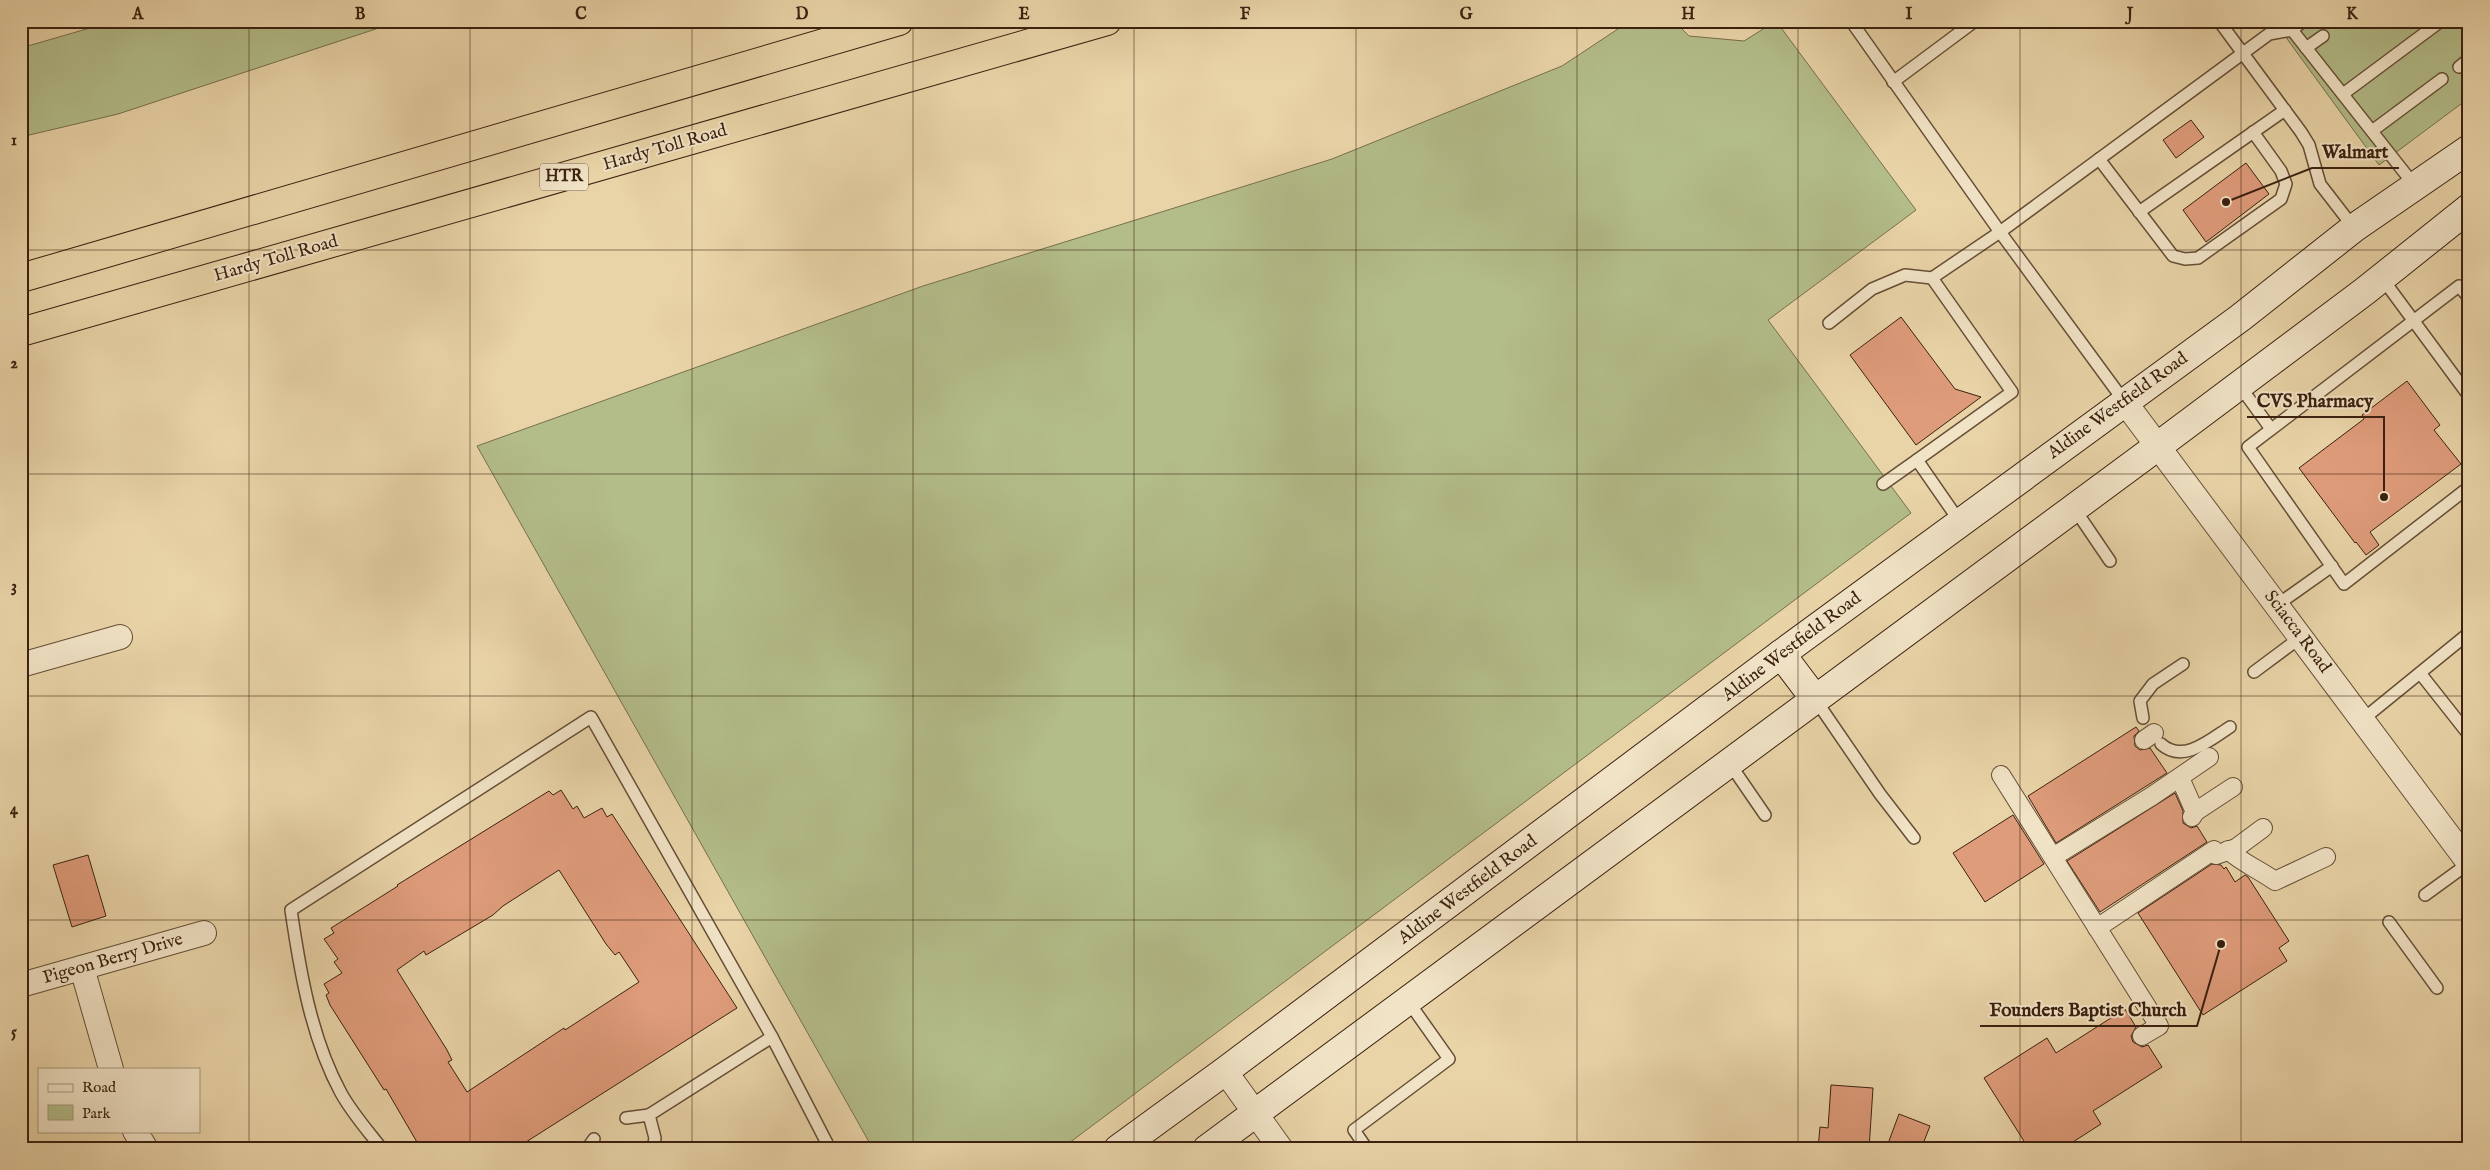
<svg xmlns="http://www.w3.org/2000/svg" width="2490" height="1170" viewBox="0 0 2490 1170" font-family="'IM FELL English',serif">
  <rect width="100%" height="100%" fill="#e9d4a8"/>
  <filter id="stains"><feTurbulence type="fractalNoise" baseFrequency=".004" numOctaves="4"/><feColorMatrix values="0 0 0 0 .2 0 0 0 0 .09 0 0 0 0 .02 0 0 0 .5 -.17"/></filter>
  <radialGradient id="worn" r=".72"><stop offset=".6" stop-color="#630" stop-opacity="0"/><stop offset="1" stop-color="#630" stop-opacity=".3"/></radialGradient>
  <g fill="#b3bd8a" stroke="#776f4d">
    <polygon points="114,21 400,21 118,114 21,137 21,48"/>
    <polygon points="1630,21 1674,21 1689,36 1744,41 1776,21 1916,210 1768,320 1911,513 1061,1149 873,1149 477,446 923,286 1332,159 1562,66"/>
    <polygon points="2274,21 2469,21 2469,98 2379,165"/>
  </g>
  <g fill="#df9c7b" stroke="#3b2110" fill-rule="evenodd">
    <polygon points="2191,120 2204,137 2176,158 2163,140"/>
    <polygon points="2246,163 2269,194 2206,242 2183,210"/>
    <polygon points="1901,317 1955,389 1981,397 1916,445 1850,355"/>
    <polygon points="2407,381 2440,425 2434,430 2461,464 2370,532 2379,545 2366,555 2356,542 2355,543 2299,468 2364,419 2362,415"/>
    <polygon points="2136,727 2139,731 2134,736 2135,746 2140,750 2150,748 2167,773 2056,843 2028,796"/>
    <path d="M561,790l12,19 4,-3 7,12 18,-10 5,9 5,-3 125,194 -222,141h-94l-35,-60 -2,1 -54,-85 -4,-10 3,-2 -5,-9 18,-11 -8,-11 4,-3 -14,-20 10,-6 -3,-5 67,-42 -1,-1 152,-94 4,4zM559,870l47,74 9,11 4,-3 20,30 -74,48 -1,-2 -97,64 -19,-30 4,-2 -5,-10 -50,-80 27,-19 2,4 67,-40 10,-9z"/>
    <polygon points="2175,793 2183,811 2183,823 2191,828 2197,826 2207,842 2100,912 2067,861"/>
    <polygon points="2013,815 2044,864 1985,902 1953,853"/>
    <polygon points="88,855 106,916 72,927 53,865"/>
    <polygon points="2212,864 2221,865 2224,869 2226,867 2235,882 2245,875 2248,877 2289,941 2279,948 2287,961 2203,1015 2138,913"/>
    <polygon points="2125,1009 2136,1027 2131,1036 2133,1042 2142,1047 2148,1045 2162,1067 2093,1111 2101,1124 2062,1149 2029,1149 1984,1078 2047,1038 2056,1053"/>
    <polygon points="1831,1085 1873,1088 1869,1149 1818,1149 1820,1127 1828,1128"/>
    <polygon points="1899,1114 1930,1126 1921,1149 1886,1149"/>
  </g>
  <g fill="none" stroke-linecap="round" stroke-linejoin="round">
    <g stroke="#664e36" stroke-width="14">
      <g id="service">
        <polyline points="1851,21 2000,232 2124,401"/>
        <polyline points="2219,21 2301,132 2309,145 2320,184 2354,228"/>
        <polyline points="2292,30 2303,21"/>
        <polyline points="2306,48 2323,36"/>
        <polyline points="2459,67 2469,59"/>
        <polyline points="1893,82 1975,21"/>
        <polyline points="2343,94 2441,21"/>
        <polyline points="2372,131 2442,79"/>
        <polyline points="2099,159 2173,256 2185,259 2198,258 2281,199 2286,184 2281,171 2253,132"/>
        <polyline points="2139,212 2285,110"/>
        <polyline points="2382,278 2469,396"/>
        <polyline points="2469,298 2459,286 2248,447 2344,584 2469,487"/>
        <polyline points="1829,323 1872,289 1905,275 1932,278"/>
        <polyline points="2239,385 2271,429"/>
        <polyline points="1883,484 1917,460"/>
        <polyline points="2074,508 2110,561"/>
        <polyline points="1960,522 1917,460 2012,392 1932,278 2000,232 2269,34 2292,30 2415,186"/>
        <polyline points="2277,605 2332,566"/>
        <polyline points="2254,672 2301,637"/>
        <polyline points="2420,673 2469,735"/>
        <polyline points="1815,699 1880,794 1914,838"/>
        <polyline points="2143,718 2140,701 2153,684 2183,664"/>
        <polyline points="2362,720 2469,633"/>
        <path d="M2161,744c22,20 49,-4 69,-17"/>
        <polyline points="1730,764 1765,815"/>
        <polyline points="2425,895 2469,863"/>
        <polyline points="2389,922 2437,988"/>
        <polyline points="649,1115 772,1037"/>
        <polyline points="626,1118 649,1115 655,1138 653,1149"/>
        <path d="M382,1149c-14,-18 -30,-36 -41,-56 -30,-55 -41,-122 -50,-183l300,-193 181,320 58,112"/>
        <polyline points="587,1149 594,1139"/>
        <polyline points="1367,1149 1354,1130 1449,1059 1408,1001"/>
      </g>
    </g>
    <g stroke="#664e36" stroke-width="20">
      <g id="pedestrian">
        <polyline points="2144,740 2154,733"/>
        <polyline points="2001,775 2159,1026 2142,1036"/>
        <polyline points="2180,778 2195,812 2192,817"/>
        <polyline points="2195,812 2233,787"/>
        <path d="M2228,850c14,13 32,20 47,31l51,-24"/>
        <polyline points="2053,857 2152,796 2209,757"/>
        <polyline points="2097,928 2214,850 2216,855 2236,848 2263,828"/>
      </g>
    </g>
    <g stroke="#664e36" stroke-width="26">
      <g id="minor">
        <polyline points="2124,401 2469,863"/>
        <polyline points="21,665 120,637"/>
        <polyline points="82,968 111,1069"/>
        <polyline points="21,985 204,933"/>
        <polyline points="1225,1071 1281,1149"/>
        <polyline points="135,1131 146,1149"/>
      </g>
    </g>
    <g stroke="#3b2110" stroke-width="30">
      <g id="secondary">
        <polyline points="1781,654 1815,699"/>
        <polyline points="1118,1149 1225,1071 1781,654 2240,318 2354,228 2469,149"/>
        <polyline points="1207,1149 2158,446 2365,291 2469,208"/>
      </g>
    </g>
    <g stroke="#3b2110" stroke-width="30">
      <g id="motorway">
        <polyline points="21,278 899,21"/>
        <polyline points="21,332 1107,21"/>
      </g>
    </g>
    <use href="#service" stroke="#f1e3c6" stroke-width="11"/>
    <use href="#pedestrian" stroke="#f1e3c6" stroke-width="18"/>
    <use href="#minor" stroke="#f1e3c6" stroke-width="24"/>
    <use href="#secondary" stroke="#f1e3c6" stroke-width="28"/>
    <use href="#motorway" stroke="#e9d4a8" stroke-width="28"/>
  </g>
  <path fill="none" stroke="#3b2110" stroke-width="1" stroke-opacity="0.55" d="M249,21v1128M470,21v1128M692,21v1128M913,21v1128M1134,21v1128M1356,21v1128M1577,21v1128M1798,21v1128M2020,21v1128M2241,21v1128M21,250h2448M21,474h2448M21,696h2448M21,920h2448"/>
  <g text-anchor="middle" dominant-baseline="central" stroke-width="4" stroke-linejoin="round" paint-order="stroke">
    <rect fill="#f1e3c6" stroke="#725b47" stroke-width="1" x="540" y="163.5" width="48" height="27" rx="4"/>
    <g font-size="16" font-weight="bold" fill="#3b2110">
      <text x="564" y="177">HTR</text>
    </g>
    <g font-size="18" fill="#3b2110" stroke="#f1e3c6">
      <text transform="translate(665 148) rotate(-16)">Hardy Toll Road</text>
      <text transform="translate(276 259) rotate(-16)">Hardy Toll Road</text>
      <text transform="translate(2118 406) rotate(-36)">Aldine Westfield Road</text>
      <text transform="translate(2297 632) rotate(53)">Sciacca Road</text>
      <text transform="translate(1792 647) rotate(-37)">Aldine Westfield Road</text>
      <text transform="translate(1468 890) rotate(-37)">Aldine Westfield Road</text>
      <text transform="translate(113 959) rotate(-16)">Pigeon Berry Drive</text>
    </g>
  </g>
  <path fill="none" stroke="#3b2110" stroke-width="2" d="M2226 202L2312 168H2399M2384 497L2384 417H2247M2221 944L2197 1026H1980"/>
  <g fill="#3b2110" stroke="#f1e3c6" stroke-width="2">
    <circle cx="2226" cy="202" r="5"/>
    <circle cx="2384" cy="497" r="5"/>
    <circle cx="2221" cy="944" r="5"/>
  </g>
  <g font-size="19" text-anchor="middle" font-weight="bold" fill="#3b2110" stroke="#f1e3c6" stroke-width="4" stroke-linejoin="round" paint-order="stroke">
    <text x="2355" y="158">Walmart</text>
    <text x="2315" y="407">CVS Pharmacy</text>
    <text x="2088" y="1016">Founders Baptist Church</text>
  </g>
  <rect width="2490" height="1170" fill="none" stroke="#e9d4a8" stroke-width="55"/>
  <rect x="38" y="1068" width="162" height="65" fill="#f1e3c6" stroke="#a8957d"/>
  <rect x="48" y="1084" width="25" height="8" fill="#f1e3c6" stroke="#a8957d"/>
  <text x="82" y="1092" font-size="15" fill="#3b2110">Road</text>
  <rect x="48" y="1105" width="25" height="15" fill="#b3bd8a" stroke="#a8957d"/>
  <text x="82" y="1118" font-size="15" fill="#3b2110">Park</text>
  <rect x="28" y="28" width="2434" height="1114" fill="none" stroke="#3b2110" stroke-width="2"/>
  <g font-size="16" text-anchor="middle" font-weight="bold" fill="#3b2110">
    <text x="138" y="19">A</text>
    <text x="360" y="19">B</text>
    <text x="581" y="19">C</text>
    <text x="802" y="19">D</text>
    <text x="1024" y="19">E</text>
    <text x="1245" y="19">F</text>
    <text x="1466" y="19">G</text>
    <text x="1688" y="19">H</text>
    <text x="1909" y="19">I</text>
    <text x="2130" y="19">J</text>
    <text x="2352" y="19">K</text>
    <text x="14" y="145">1</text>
    <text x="14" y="368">2</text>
    <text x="14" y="591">3</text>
    <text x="14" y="814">4</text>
    <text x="14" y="1037">5</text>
  </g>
  <rect width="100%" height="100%" filter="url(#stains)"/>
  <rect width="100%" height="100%" fill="url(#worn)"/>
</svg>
